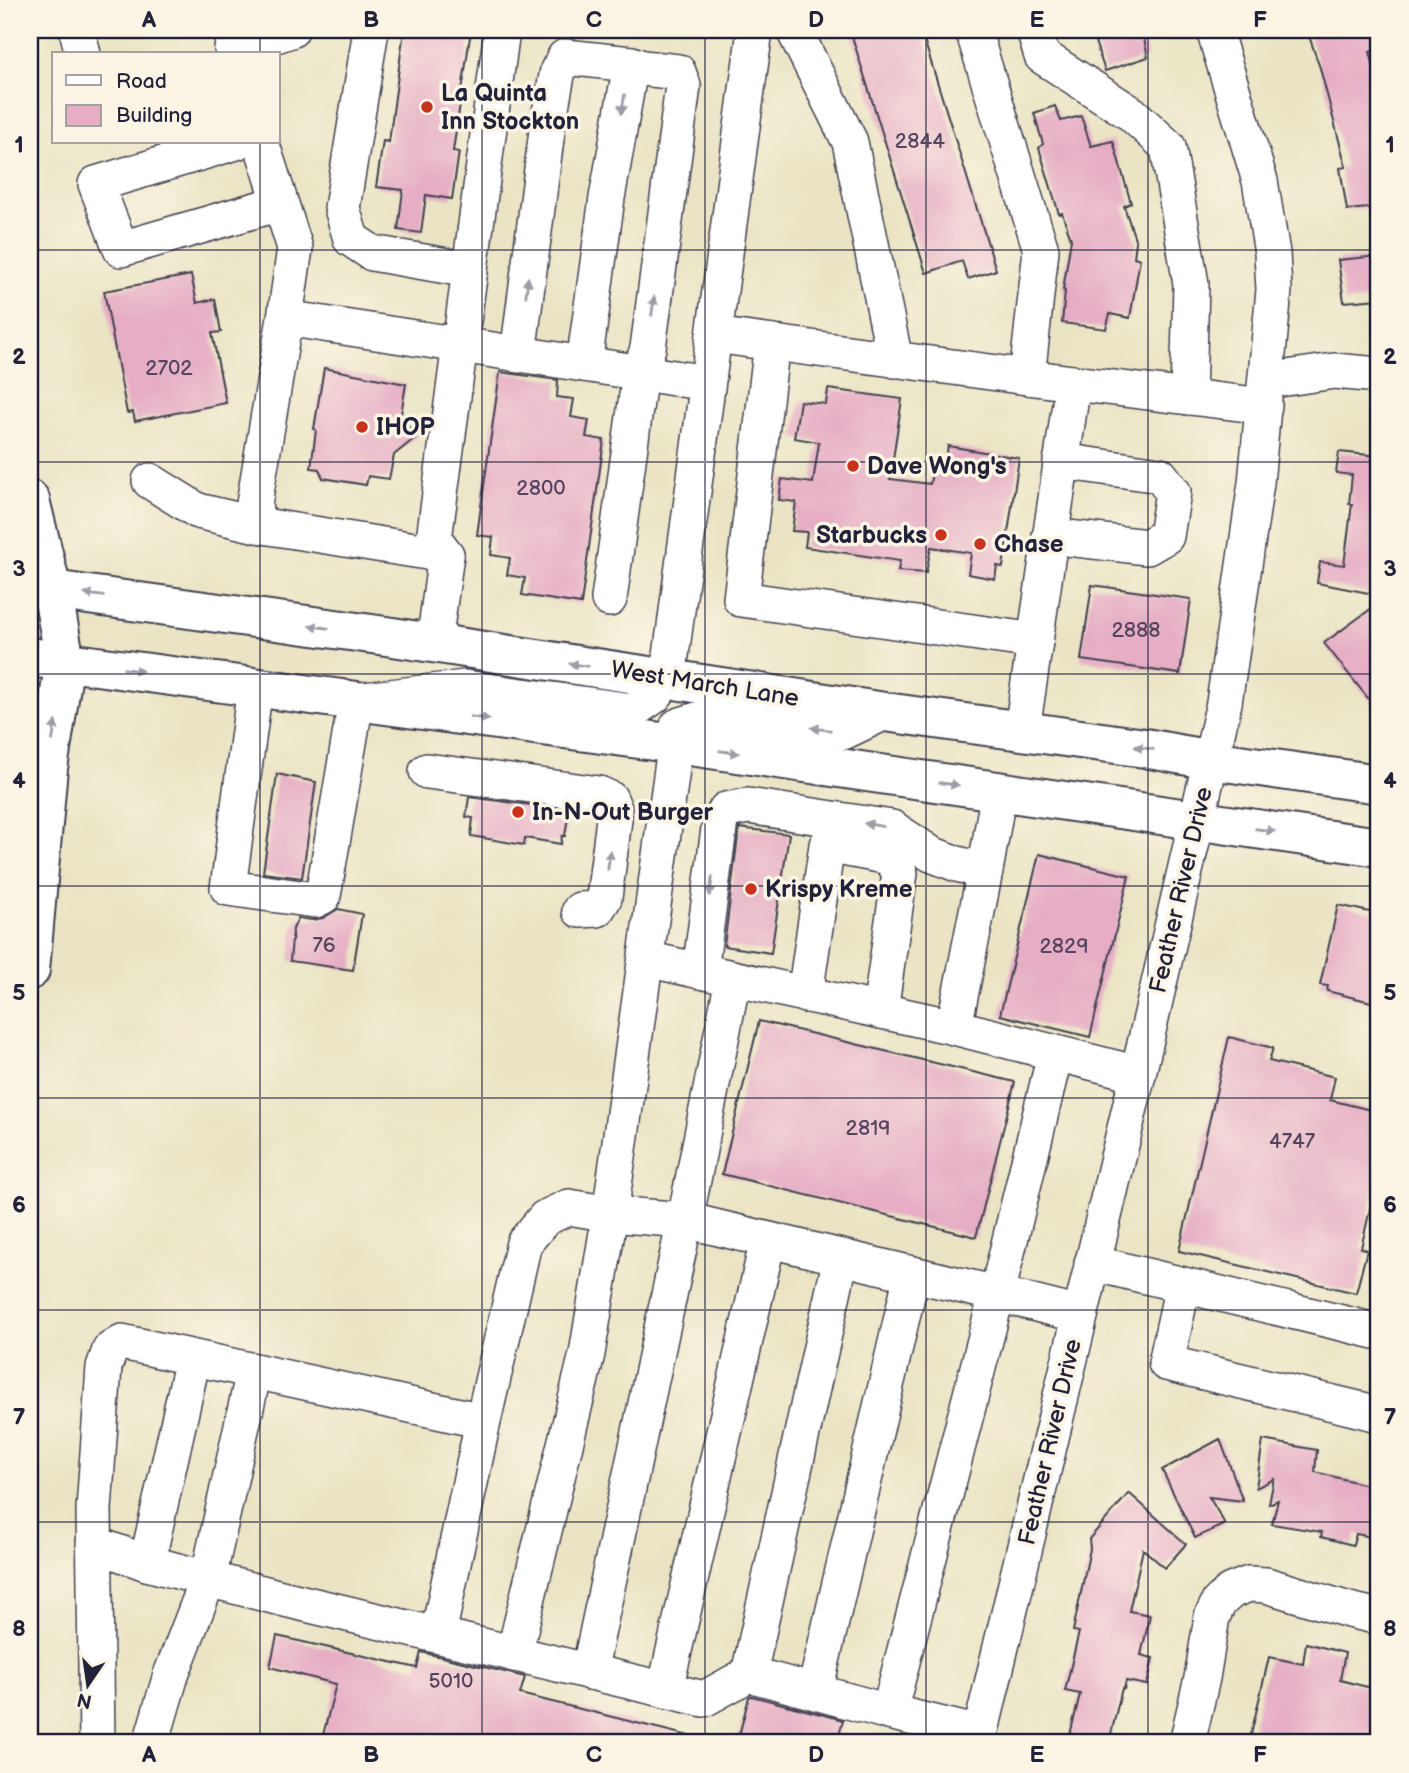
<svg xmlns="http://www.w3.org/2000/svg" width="1409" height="1773" viewBox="0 0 1409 1773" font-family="'Balsamiq Sans',sans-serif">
  <rect width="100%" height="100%" fill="#fcf5e5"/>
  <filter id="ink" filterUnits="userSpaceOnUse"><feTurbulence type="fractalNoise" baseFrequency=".0143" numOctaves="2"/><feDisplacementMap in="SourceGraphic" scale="14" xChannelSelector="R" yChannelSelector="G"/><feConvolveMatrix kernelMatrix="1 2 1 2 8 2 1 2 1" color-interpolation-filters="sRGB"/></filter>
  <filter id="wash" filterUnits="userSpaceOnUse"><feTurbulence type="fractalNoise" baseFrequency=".00686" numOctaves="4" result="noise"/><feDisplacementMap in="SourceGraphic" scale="28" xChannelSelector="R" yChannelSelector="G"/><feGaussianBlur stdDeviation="1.57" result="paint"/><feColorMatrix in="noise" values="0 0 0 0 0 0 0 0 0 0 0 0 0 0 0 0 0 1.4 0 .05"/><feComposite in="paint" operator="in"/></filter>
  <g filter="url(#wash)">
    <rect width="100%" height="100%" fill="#eae4c4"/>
    <g id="blocks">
      <g fill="#e6adc5">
        <polygon points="404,30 471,30 453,151 459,152 452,199 426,195 421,233 398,230 403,190 376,187 383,141 389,142"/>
        <polygon points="850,30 921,30 996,270 968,279 962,261 926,273"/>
        <polygon points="1091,30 1142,30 1148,57 1105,71"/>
        <polygon points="1307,30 1379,30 1379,49 1370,52 1379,86 1379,207 1347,210 1340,168 1346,167 1320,68"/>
        <polygon points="1055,106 1061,121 1081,116 1091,146 1113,141 1131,203 1124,206 1136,242 1134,257 1140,259 1130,318 1110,314 1106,329 1062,323 1065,291 1063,290 1071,239 1062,213 1059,214 1039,148 1043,144 1034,113"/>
        <polygon points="1379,256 1379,299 1344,302 1338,260"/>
        <polygon points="191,275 197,303 215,299 221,332 212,333 226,403 135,421 133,412 127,413 104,291"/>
        <polygon points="324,368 406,384 399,426 425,430 394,455 389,479 368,476 366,485 323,478 319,469 311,468 316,430 314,429"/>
        <polygon points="500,372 558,380 557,397 574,399 571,417 589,420 586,437 604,440 581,604 522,595 525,578 507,575 510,558 491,555 493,537 477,535"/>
        <polygon points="828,389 902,399 890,479 930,484 934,461 945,463 948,446 1019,458 1003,567 997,566 995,579 968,574 971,553 931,547 926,573 898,571 900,561 805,547 807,532 792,531 796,502 779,500 782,479 813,483 819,442 794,438 800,401 826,404"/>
        <polygon points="1339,452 1379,456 1379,595 1317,583 1320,562 1344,565 1352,504 1349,504 1352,475 1336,473"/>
        <polygon points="1092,585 1191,599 1180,674 1081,660"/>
        <polygon points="1379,603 1379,712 1324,643"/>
        <polygon points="277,774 316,782 302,878 263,873"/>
        <polygon points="469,797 569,810 565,836 562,836 561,844 525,838 524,845 471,836 473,818 466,817"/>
        <polygon points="739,828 789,834 771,953 724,946"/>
        <polygon points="1039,854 1129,876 1090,1037 1000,1015"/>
        <polygon points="1338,905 1379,914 1379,1004 1327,991 1328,986 1320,985"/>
        <polygon points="338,909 362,914 353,970 290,961 293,929 298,918 312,920 323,918"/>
        <polygon points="759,1021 1015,1082 976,1237 722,1174"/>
        <polygon points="1229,1037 1273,1048 1269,1061 1335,1077 1330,1100 1379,1112 1379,1171 1361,1248 1367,1250 1356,1293 1179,1251"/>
        <polygon points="1220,1439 1243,1501 1209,1497 1225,1524 1195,1538 1162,1470"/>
        <polygon points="1263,1440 1317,1450 1315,1472 1379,1488 1379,1510 1372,1537 1356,1534 1353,1545 1321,1537 1322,1532 1272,1524 1278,1500 1269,1504 1274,1479 1256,1488"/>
        <polygon points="1129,1493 1186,1544 1165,1568 1143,1549 1129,1611 1150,1615 1141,1655 1153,1658 1147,1685 1126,1681 1124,1689 1122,1688 1109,1743 1068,1743 1080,1694 1065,1691 1079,1632 1073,1631 1090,1549 1089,1539"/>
        <polygon points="277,1636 417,1668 421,1652 525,1677 520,1694 689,1736 688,1743 321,1743 336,1684 270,1667"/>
        <polygon points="1306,1643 1345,1653 1340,1680 1379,1690 1379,1743 1249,1743 1269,1657 1303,1664"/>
        <polygon points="752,1696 843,1720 837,1743 737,1743 749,1697"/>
      </g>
    </g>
  </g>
  <g filter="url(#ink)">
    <use href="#blocks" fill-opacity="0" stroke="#403f50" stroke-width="2"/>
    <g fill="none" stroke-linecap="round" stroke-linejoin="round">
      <g stroke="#403f50" stroke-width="38">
        <g id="minor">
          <polyline points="77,30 83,54"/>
          <polyline points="371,30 342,208 351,239 372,253 470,270"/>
          <polyline points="794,30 850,142 895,360"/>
          <polyline points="973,30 1041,250 1027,377 1073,383"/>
          <polyline points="1034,30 1042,56 1132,114 1168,147 1191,284 1188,397"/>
          <polyline points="232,49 291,30"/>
          <polyline points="236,142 96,184 121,249 280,203"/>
          <polyline points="261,142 295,248 285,318 707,383"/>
          <polyline points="285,318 254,504 257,525 446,555"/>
          <polyline points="714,335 1027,377"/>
          <polyline points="772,343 741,599 1035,641"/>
          <polyline points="518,355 548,123 558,70 565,57 631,64"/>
          <polyline points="584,364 607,198 631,64 643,68 678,72 683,86 648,348 640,373 609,599"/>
          <polyline points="1266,381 1334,371 1379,375"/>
          <polyline points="150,481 198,511 257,525"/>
          <polyline points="1050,536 1147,547 1166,536 1173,492 1160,475 1061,461"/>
          <polyline points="434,643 446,555 434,539 502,30"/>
          <polyline points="255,687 228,888 315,900 323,896 356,701 465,688 632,711 654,696 668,678 755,30"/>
          <polyline points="1022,730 1073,383 1264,406"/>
          <polyline points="427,771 599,794 610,799 614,809 614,819 604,898 597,909 580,910"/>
          <polyline points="646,959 954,1027 1138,1074"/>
          <polyline points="700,971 720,821 726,810 748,806 892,828 931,854 957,864 985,871 999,791"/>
          <polyline points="805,995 827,845 890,857 908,839"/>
          <polyline points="880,1011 900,873 890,857"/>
          <polyline points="954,1027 985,871"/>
          <polyline points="1055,1054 997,1294 1080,1315"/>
          <polyline points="1092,1263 1379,1332"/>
          <polyline points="1183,1285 1166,1363 1379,1414"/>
          <polyline points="94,1544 147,1563 281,1598 704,1699 749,1674 889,1712"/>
          <polyline points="147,1563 193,1358"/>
          <polyline points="438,1635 483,1421"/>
          <polyline points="514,1654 587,1354 610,1214 678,726 710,716 843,732 885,712"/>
          <polyline points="589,1672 685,1220 997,1294 889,1712 980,1734"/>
          <polyline points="749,1674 841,1257"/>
          <polyline points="665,1690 768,1240"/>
          <polyline points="815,1691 912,1274"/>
          <polyline points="97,1743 94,1509 104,1367 110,1350 122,1342 483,1421 524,1243 545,1218 569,1207 610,1214 685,1220 733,979"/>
          <polyline points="151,1743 171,1675 208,1579 254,1371"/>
          <polyline points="978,1743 1138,1074 1224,703 1256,483 1274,290 1272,253 1260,181 1214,30"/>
          <polyline points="1187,1743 1202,1678 1212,1617 1219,1602 1231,1591 1249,1584 1266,1585 1349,1610 1379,1617"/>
        </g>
      </g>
      <g stroke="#403f50" stroke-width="42">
        <g id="major">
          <polyline points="30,587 386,636 885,712 1145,748 1211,760 1379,784"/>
          <polyline points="30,657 676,744 1379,847"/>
        </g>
      </g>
      <g stroke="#403f50" stroke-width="42">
        <polyline id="highway" points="30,500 52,590 65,661 48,768 30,970"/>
      </g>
      <use href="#minor" stroke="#fff" stroke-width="35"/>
      <use href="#major" stroke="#fff" stroke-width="38"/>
      <use href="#highway" stroke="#fff" stroke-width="38"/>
    </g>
    <defs><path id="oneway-solid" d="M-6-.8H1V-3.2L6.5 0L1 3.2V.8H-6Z" transform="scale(1.75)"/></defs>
    <g fill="#9c9ca7">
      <use href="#oneway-solid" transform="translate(623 104) rotate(100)"/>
      <use href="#oneway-solid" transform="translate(527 287) rotate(-83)"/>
      <use href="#oneway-solid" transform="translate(653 306) rotate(-82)"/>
      <use href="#oneway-solid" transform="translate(94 595) rotate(-173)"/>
      <use href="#oneway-solid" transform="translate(319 627) rotate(-172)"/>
      <use href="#oneway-solid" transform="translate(579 665) rotate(-171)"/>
      <use href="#oneway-solid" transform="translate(133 670) rotate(8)"/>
      <use href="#oneway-solid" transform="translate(480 718) rotate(8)"/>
      <use href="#oneway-solid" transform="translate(821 729) rotate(-173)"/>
      <use href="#oneway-solid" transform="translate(54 731) rotate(-81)"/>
      <use href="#oneway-solid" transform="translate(1144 748) rotate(-171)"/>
      <use href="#oneway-solid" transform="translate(729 752) rotate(8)"/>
      <use href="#oneway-solid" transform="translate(949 784) rotate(8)"/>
      <use href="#oneway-solid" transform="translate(874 825) rotate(-170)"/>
      <use href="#oneway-solid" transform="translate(1265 830) rotate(8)"/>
      <use href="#oneway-solid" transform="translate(609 860) rotate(-83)"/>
      <use href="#oneway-solid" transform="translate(711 886) rotate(98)"/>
    </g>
  </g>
  <path fill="none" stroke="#22223b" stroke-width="2" stroke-opacity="0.55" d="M260,30v24M482,30v1713M705,30v1713M926,30v1713M1148,30v1713M260,142v1601M30,250h1349M30,462h1349M30,674h1349M30,886h1349M30,1098h1349M30,1310h1349M30,1522h1349"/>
  <g fill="#c8321e" stroke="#fcf5e5" stroke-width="2.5">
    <circle cx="427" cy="107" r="7"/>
    <circle cx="362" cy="427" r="7"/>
    <circle cx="853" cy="466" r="7"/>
    <circle cx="941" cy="535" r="7"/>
    <circle cx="980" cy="544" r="7"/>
    <circle cx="518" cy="812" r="7"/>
    <circle cx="751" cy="889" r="7"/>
  </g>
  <g text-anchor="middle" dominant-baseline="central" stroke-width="7" stroke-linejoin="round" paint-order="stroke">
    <g font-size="21" fill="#53455e">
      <text x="920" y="141">2844</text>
      <text x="169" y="368">2702</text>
      <text x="541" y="488">2800</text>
      <text x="1136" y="630">2888</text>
      <text x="324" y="945">76</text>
      <text x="1064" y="946">2829</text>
      <text x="868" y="1128">2819</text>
      <text x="1292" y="1141">4747</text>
      <text x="451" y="1681">5010</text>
    </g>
    <g font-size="24" font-weight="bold" fill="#22223b" stroke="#fcf5e5" text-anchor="start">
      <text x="441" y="93">La Quinta<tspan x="441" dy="28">Inn Stockton</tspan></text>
      <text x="376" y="427">IHOP</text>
      <text x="867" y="466">Dave Wong's</text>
      <text x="927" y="535" text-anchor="end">Starbucks</text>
      <text x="994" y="544">Chase</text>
      <text x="532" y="812">In-N-Out Burger</text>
      <text x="765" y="889">Krispy Kreme</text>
    </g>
    <g font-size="24" fill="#22223b" stroke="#fcf5e5">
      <text transform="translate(705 684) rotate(9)">West March Lane</text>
      <text transform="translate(1181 890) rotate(-77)">Feather River Drive</text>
      <text transform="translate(1050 1442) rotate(-77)">Feather River Drive</text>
    </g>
  </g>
  <rect width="1409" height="1773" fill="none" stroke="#fcf5e5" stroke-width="77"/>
  <rect x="52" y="52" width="228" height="91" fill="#fcf5e5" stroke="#a5a1a1" stroke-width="2"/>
  <rect x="66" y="75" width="35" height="10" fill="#ffffff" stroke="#a5a1a1" stroke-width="2"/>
  <text x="116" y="88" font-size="21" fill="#22223b">Road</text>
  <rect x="66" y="105" width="35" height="21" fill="#e6adc5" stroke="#a5a1a1" stroke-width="2"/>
  <text x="116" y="122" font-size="21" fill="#22223b">Building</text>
  <g transform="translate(88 1685) rotate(193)" stroke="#fcf5e5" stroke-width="5" paint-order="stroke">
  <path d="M0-5L12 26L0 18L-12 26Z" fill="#22223b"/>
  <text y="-10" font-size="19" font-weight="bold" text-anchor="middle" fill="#22223b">N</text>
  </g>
  <rect x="38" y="38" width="1332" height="1696" fill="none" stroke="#22223b" stroke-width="2.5"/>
  <g font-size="23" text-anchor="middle" font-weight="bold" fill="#22223b">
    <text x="149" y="27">A</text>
    <text x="371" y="27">B</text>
    <text x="594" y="27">C</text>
    <text x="816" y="27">D</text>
    <text x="1037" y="27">E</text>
    <text x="1260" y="27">F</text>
    <text x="19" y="152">1</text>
    <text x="1390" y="152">1</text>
    <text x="19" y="364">2</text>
    <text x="1390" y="364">2</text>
    <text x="19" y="576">3</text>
    <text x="1390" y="576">3</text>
    <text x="19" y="788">4</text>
    <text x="1390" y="788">4</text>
    <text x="19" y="1000">5</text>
    <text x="1390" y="1000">5</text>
    <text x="19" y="1212">6</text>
    <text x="1390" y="1212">6</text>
    <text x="19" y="1424">7</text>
    <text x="1390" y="1424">7</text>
    <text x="19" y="1636">8</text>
    <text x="1390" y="1636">8</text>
    <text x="149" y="1762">A</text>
    <text x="371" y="1762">B</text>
    <text x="594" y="1762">C</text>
    <text x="816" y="1762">D</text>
    <text x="1037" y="1762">E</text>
    <text x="1260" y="1762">F</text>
  </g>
</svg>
